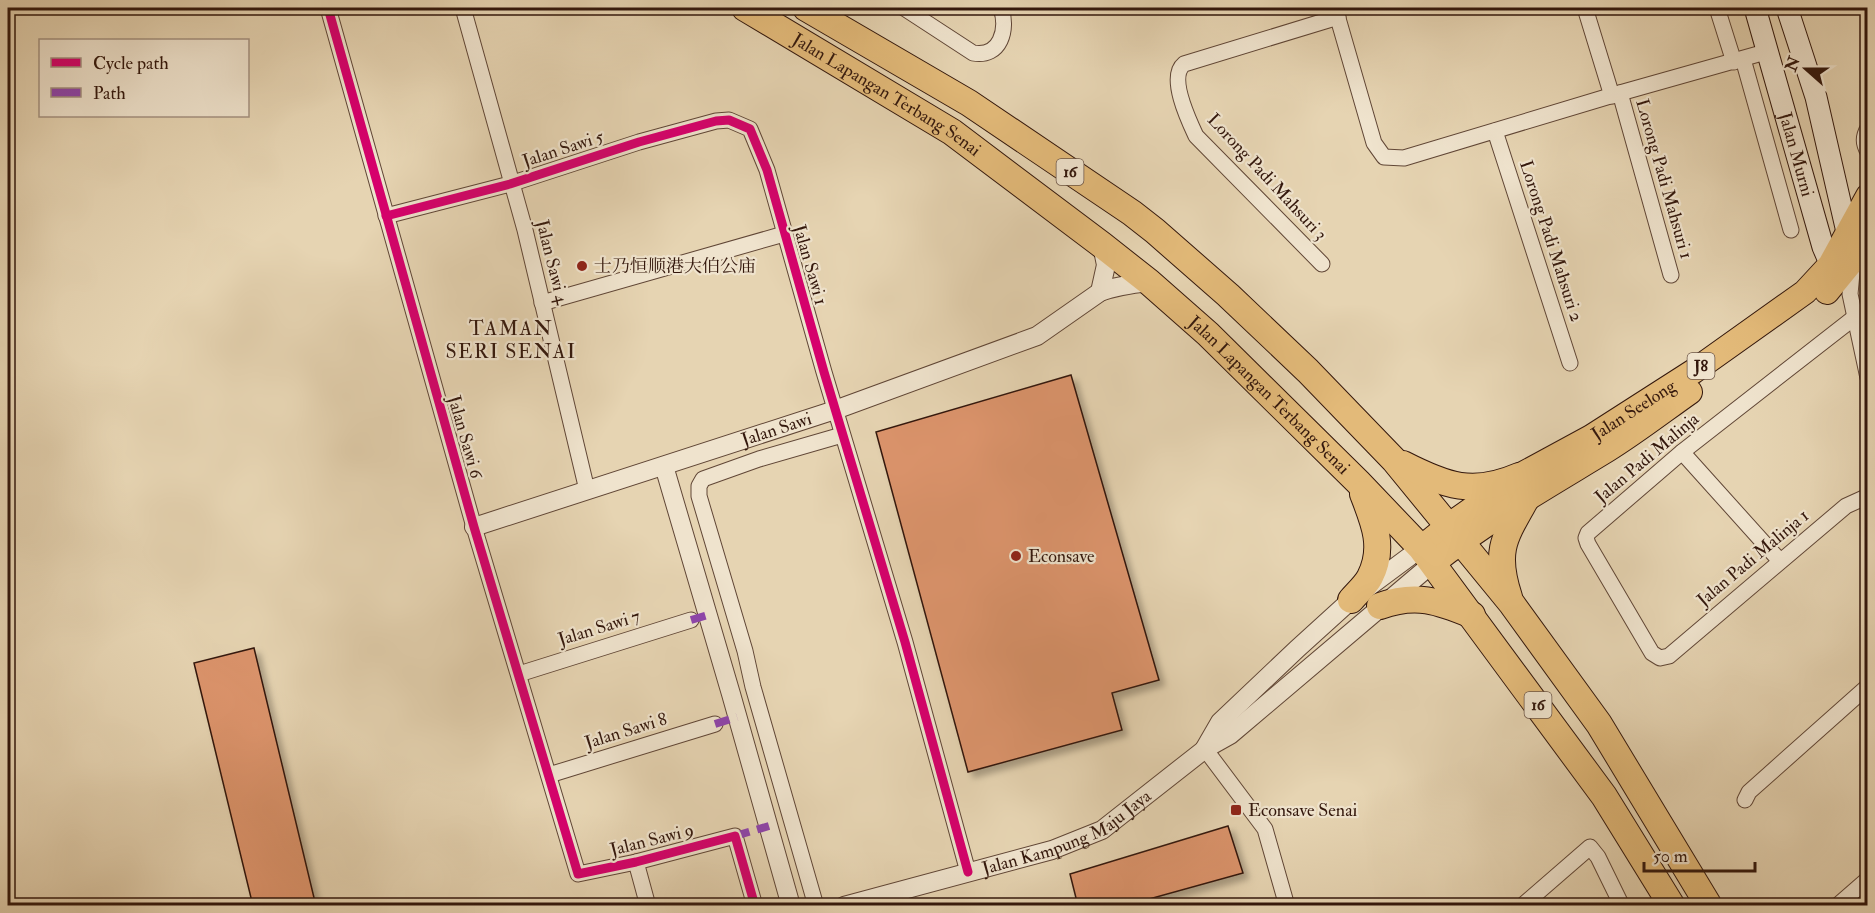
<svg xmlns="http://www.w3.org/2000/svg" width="1875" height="913" viewBox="0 0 1875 913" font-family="'IM FELL Double Pica','Noto Serif SC',serif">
  <defs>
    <filter id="shadow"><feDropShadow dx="5.5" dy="5.5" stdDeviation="3" flood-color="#0004"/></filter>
  </defs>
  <rect width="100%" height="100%" fill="#e6d4b2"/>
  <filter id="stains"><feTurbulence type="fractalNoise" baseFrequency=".00333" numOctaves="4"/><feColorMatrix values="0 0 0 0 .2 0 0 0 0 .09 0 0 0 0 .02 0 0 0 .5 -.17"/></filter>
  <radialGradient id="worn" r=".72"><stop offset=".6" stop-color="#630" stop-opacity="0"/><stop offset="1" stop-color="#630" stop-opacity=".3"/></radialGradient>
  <g fill="#dc946c" stroke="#33170c" stroke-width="1.5" filter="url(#shadow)">
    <polygon points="1071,375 1159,680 1112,693 1122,730 968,772 876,432"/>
    <polygon points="254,648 316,906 253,906 194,663"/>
    <polygon points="1228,826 1243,873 1124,906 1078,906 1070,874"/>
  </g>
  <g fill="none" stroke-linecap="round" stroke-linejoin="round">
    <g stroke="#604636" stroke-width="17">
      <g id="minor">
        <polyline points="328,8 474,527 578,874 636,862 735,836 755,906"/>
        <polyline points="463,8 525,230 587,490"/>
        <path d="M904,8l69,45c28,5 35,-24 28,-45"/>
        <polyline points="1335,8 1374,143 1384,157 1404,158 1620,93 1769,51"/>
        <polyline points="1585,8 1612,96"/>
        <polyline points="1717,8 1734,62"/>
        <polyline points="1743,59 1791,230"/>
        <polyline points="1620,93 1671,275"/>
        <path d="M1868,128c-5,9 -5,15 0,24"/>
        <polyline points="1495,131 1570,363"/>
        <polyline points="386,216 510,184 639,142 716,121 729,120 750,129 767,170 824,372 905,642 968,872"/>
        <polyline points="1853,262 1850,294 1868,378"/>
        <path d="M1322,264l-126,-128c-7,-15 -28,-59 -12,-72l154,-47"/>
        <polyline points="542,303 784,234"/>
        <polyline points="1855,317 1682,452 1588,533 1586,538 1588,544 1652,653 1660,658 1669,656 1846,506 1868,496"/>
        <polyline points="1682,452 1780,561"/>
        <polyline points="519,674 691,620"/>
        <polyline points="1205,749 1265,829 1287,906"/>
        <polyline points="549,775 715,724"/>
        <polyline points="1745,800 1749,792 1868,686"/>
        <polyline points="636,862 648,906"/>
        <polyline points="816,906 753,687 745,651 699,496 699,486 703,479 759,459 842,435"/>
        <polyline points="1522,906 1590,847 1598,857 1622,906"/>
        <polyline points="1837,906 1868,879"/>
      </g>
    </g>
    <g stroke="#604636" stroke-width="20">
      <g id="tertiary">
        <polyline points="1100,292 1106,265 1102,245"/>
        <polyline points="664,466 731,694 791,906"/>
        <path id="s1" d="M474,527l361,-117 202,-74 63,-44c16,-6 31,-8 49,-10"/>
        <polyline points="1205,748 1220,722 1297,649 1351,600 1421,548"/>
        <path id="s2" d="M844,906l208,-56 50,-20 103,-81 25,-14 203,-172"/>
      </g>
    </g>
    <g stroke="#33170c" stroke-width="23">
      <g id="secondary">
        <path id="s3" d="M1755,8l68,239 13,30"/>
        <polyline points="1787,8 1816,97 1850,245"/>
      </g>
    </g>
    <g stroke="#33170c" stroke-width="26">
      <g id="primary">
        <polyline points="1827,292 1854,259 1868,230"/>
        <path id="s4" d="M1421,548l27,-22 71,-50 72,-39 103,-66 111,-79 25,-27 38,-69"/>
        <path d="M1433,563c55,-43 115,-77 174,-113 29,-18 56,-39 83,-58"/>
      </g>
    </g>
    <g stroke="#33170c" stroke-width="28">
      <g id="trunk">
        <path id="s5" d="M745,8l207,124 150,113 47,37 59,52 150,148 63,66 183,248 68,110"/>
        <polyline points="806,8 969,103 1132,213 1155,231 1228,295 1308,371 1394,460 1512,604 1599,724 1709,906"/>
        <path d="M1403,464c43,22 70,32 116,12"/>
        <path d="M1509,597c-15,-46 -5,-59 17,-98"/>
        <path d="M1351,600c6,-7 15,-15 19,-23 15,-29 4,-55 -7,-83"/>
        <path d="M1380,606c36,-13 58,-5 92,9"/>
      </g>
    </g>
    <use href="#minor" stroke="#efe3cd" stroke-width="15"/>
    <use href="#tertiary" stroke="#efe3cd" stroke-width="18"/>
    <use href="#secondary" stroke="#efe3cd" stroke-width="21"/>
    <use href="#primary" stroke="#e3ba79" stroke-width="24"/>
    <use href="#trunk" stroke="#e3ba79" stroke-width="26"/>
    <g stroke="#8e44ad" stroke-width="8" stroke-dasharray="15 8" stroke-linecap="butt">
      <polyline points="691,620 708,615"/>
      <polyline points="715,724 737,717"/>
      <polyline points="735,836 769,826"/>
    </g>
    <g stroke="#efe3cd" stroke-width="13">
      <g id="cycleway">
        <polyline points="328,8 474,527 578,874 636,862 735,836 755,906"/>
        <polyline points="386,216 510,184 639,142 716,121 729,120 750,129 767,170 824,372 905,642 968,872"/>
      </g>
    </g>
    <use href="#cycleway" stroke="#d6006c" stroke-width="9"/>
  </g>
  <g fill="#8f2418" stroke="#efe3cd" stroke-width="2">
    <circle cx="582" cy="266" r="6"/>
    <circle cx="1016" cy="556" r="6"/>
    <rect x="1230" y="804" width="12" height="12" rx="3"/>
  </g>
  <g text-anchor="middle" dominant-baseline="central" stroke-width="4.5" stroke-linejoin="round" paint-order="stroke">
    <g fill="#efe3cd" stroke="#6b5446" stroke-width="1.5">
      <rect x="1056.5" y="159" width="27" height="26" rx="4.5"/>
      <rect x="1687.5" y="353" width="27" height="26" rx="4.5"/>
      <rect x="1524.5" y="692" width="27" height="26" rx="4.5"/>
    </g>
    <g font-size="16" font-weight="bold" fill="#33170c">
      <text x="1070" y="172">16</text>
      <text x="1701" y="366">J8</text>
      <text x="1538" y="705">16</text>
    </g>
    <g font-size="18" fill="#33170c" stroke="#efe3cd">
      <text stroke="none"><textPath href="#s5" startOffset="166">Jalan Lapangan Terbang Senai</textPath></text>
      <text transform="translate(563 149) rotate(-18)">Jalan Sawi 5</text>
      <text stroke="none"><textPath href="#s3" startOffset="152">Jalan Murni</textPath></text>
      <text transform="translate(1267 177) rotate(47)">Lorong Padi Mahsuri 3</text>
      <text transform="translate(1664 179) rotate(74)">Lorong Padi Mahsuri 1</text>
      <text transform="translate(1551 241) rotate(72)">Lorong Padi Mahsuri 2</text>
      <text transform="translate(552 262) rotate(76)">Jalan Sawi 4</text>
      <text transform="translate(810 265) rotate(74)">Jalan Sawi 1</text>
      <text stroke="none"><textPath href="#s5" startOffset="654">Jalan Lapangan Terbang Senai</textPath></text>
      <text stroke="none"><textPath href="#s4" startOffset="254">Jalan Seelong</textPath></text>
      <text stroke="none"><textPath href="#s1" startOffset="318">Jalan Sawi</textPath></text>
      <text transform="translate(465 437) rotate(74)">Jalan Sawi 6</text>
      <text transform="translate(1647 458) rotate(-40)">Jalan Padi Malinja</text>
      <text transform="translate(1753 558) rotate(-40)">Jalan Padi Malinja 1</text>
      <text transform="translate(599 628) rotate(-17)">Jalan Sawi 7</text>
      <text transform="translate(626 731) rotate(-17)">Jalan Sawi 8</text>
      <text stroke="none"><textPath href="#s2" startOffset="236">Jalan Kampung Maju Jaya</textPath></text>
      <text transform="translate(652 840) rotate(-14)">Jalan Sawi 9</text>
    </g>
    <g font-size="18" fill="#33170c" stroke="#efe3cd" text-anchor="start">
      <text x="594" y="266">士乃恒顺港大伯公庙</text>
      <text x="1028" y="556">Econsave</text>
      <text x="1248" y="810">Econsave Senai</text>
    </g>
    <g font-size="20" letter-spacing="1.5" fill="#33170c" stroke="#efe3cd">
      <text x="511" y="328">TAMAN<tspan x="511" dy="23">SERI SENAI</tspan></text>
    </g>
  </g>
  <rect width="1875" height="913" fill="none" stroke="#e6d4b2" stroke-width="30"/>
  <rect x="9" y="9" width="1857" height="895" fill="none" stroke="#33170c" stroke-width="3"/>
  <rect x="15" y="15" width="1845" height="883" fill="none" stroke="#33170c" stroke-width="1.5"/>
  <rect x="39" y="39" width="210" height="78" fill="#efe3cd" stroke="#a49180" stroke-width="1.5"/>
  <rect x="51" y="58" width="30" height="9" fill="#d6006c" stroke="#a49180" stroke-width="1.5"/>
  <text x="93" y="69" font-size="18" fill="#33170c">Cycle path</text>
  <rect x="51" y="88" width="30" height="9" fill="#8e44ad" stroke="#a49180" stroke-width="1.5"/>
  <text x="93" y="99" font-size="18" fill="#33170c">Path</text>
  <g transform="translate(1806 69) rotate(291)" stroke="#efe3cd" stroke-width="4.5" paint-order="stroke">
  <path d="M0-4.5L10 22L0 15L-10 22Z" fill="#33170c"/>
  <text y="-9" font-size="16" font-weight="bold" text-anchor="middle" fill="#33170c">N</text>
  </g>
  <path d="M1644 862v9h111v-9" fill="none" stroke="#33170c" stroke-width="3"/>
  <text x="1653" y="862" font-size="18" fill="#33170c" stroke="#efe3cd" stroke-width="4.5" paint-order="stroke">50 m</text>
  <rect width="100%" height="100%" filter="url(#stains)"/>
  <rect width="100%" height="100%" fill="url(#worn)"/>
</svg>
